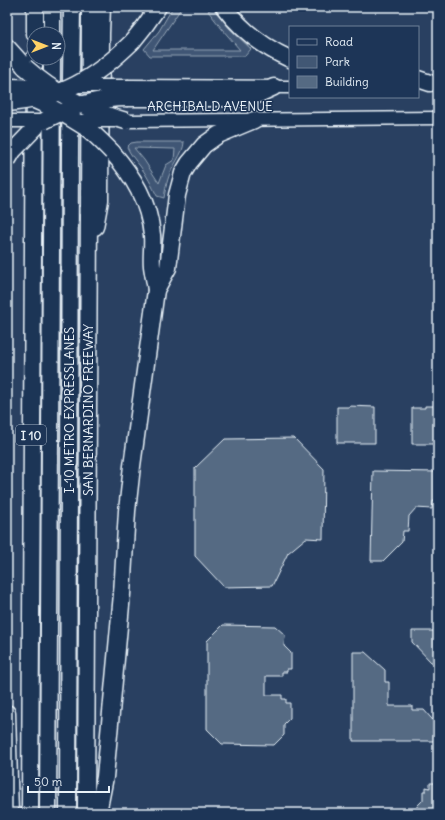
<svg xmlns="http://www.w3.org/2000/svg" width="445" height="820" viewBox="0 0 445 820" font-family="Delius,sans-serif">
  <rect width="100%" height="100%" fill="#294061"/>
  <filter id="ink" filterUnits="userSpaceOnUse"><feTurbulence type="fractalNoise" baseFrequency=".025" numOctaves="2"/><feDisplacementMap in="SourceGraphic" scale="8" xChannelSelector="R" yChannelSelector="G"/><feConvolveMatrix kernelMatrix="1 2 1 2 8 2 1 2 1" color-interpolation-filters="sRGB"/></filter>
  <g filter="url(#ink)">
    <g fill="#415774" stroke="#94a4b6" fill-rule="evenodd">
      <polygon points="173,7 182,7 153,50 240,50 222,29 208,11 213,8 229,28 251,49 245,56 150,56 144,49 159,31"/>
      <path d="M137,142h47c0,11 -13,25 -16,37 -2,6 -3,13 -4,19l-7,-2c-5,-10 -10,-21 -17,-30 -5,-6 -10,-12 -13,-19l4,-4zM134,148l41,1 -1,11 -8,5 -7,18 -15,-23z"/>
    </g>
    <g fill="#556a83" stroke="#e8f1f8">
      <polygon points="349,406 375,407 375,443 337,443 337,407 349,407"/>
      <polygon points="425,406 437,406 438,408 438,444 412,444 412,408 425,408"/>
      <polygon points="294,438 324,469 323,539 306,538 288,553 272,586 224,587 195,556 195,468 225,439"/>
      <polygon points="373,471 438,472 438,502 433,501 432,509 416,508 409,516 408,531 403,531 402,542 383,561 371,561"/>
      <polygon points="223,625 275,626 285,635 284,646 291,653 291,669 287,669 287,672 282,672 282,676 266,676 266,695 282,695 282,699 286,699 286,703 290,703 290,718 284,724 284,735 274,745 222,744 207,729 207,641"/>
      <polygon points="412,631 438,631 438,663 431,662 412,642"/>
      <polygon points="353,652 365,652 385,670 385,682 389,682 389,706 412,706 412,710 424,710 438,726 438,741 353,741"/>
      <polygon points="430,783 438,783 438,813 417,813 417,806 423,800 423,791 426,791 426,787 430,788"/>
    </g>
    <g fill="none" stroke-linecap="round" stroke-linejoin="round">
      <g stroke="#e8f1f8" stroke-width="15">
        <g id="secondary">
          <polyline points="129,86 290,87"/>
          <polyline points="126,121 438,118"/>
        </g>
      </g>
      <g stroke="#e8f1f8" stroke-width="19">
        <g id="highway">
          <path d="M224,7c18,24 39,40 66,52"/>
          <polyline points="35,34 35,7"/>
          <polyline points="52,34 52,7"/>
          <polyline points="132,42 144,27 158,7"/>
          <polyline points="7,47 25,67"/>
          <polyline points="418,79 430,83"/>
          <polyline points="128,98 250,98 274,87"/>
          <path d="M112,152c21,24 37,50 40,83 1,10 -1,21 0,31 1,8 3,16 4,24"/>
          <polyline points="95,227 100,200 101,33 102,7"/>
          <polyline points="7,713 10,813"/>
          <polyline points="30,813 34,58"/>
          <polyline points="48,813 52,58"/>
          <polyline points="68,813 70,147 72,7"/>
          <polyline points="86,813 90,7"/>
          <polyline points="98,813 105,777 122,594 127,511 132,466 156,290 168,268 177,195 183,173 189,163 204,145 218,135 254,120"/>
        </g>
      </g>
      <use href="#secondary" stroke="#1d3557" stroke-width="12"/>
      <use href="#highway" stroke="#1d3557" stroke-width="16"/>
      <g stroke="#e8f1f8" stroke-width="15" stroke-linecap="butt">
        <g id="secondary-bridge">
          <polyline points="7,85 52,86"/>
          <polyline points="74,86 129,86"/>
          <polyline points="7,121 47,121"/>
          <polyline points="75,121 115,121"/>
        </g>
      </g>
      <g stroke="#e8f1f8" stroke-width="19" stroke-linecap="butt">
        <g id="highway-bridge">
          <path d="M25,67c29,26 64,44 101,54"/>
          <path d="M7,89c28,10 54,22 78,38 10,7 19,17 27,25"/>
          <path d="M7,103c54,-4 87,-24 125,-61"/>
          <path d="M44,121c28,-15 52,-23 84,-23"/>
          <polyline points="7,161 13,151 36,127"/>
        </g>
      </g>
      <use href="#secondary-bridge" stroke="#1d3557" stroke-width="12"/>
      <use href="#highway-bridge" stroke="#1d3557" stroke-width="16"/>
    </g>
  </g>
  <g text-anchor="middle" dominant-baseline="central" stroke-width="3" stroke-linejoin="round" paint-order="stroke">
    <rect fill="#1d3557" stroke="#abb9c8" stroke-width="1" x="16" y="425" width="30" height="20" rx="3"/>
    <g font-size="12" font-weight="bold" fill="#e8f1f8">
      <text x="31" y="435">I 10</text>
    </g>
    <g font-size="13" fill="#e8f1f8" stroke="#1d3557">
      <text x="210" y="106">ARCHIBALD AVENUE</text>
      <text transform="translate(69 410) rotate(-90)">I-10 METRO EXPRESSLANES</text>
      <text transform="translate(88 410) rotate(-90)">SAN BERNARDINO FREEWAY</text>
    </g>
  </g>
  <rect width="445" height="820" fill="none" stroke="#1d3557" stroke-width="24"/>
  <rect x="12" y="12" width="421" height="796" fill="none" stroke="#e8f1f8" stroke-width="1.5" filter="url(#ink)"/>
  <rect x="289" y="26" width="130" height="72" fill="#1d3557" stroke="#6e8097"/>
  <rect x="297" y="39" width="20" height="6" fill="#1d3557" stroke="#6e8097"/>
  <text x="325" y="46" font-size="12" fill="#e8f1f8">Road</text>
  <rect x="297" y="56" width="20" height="12" fill="#415774" stroke="#6e8097"/>
  <text x="325" y="66" font-size="12" fill="#e8f1f8">Park</text>
  <rect x="297" y="76" width="20" height="12" fill="#556a83" stroke="#6e8097"/>
  <text x="325" y="86" font-size="12" fill="#e8f1f8">Building</text>
  <g transform="translate(46 46) rotate(90)"><circle r="19" fill="#1d3557" stroke="#6e8097"/>
  <path d="M0-3L7 15L0 10L-7 15Z" fill="#ffd166"/>
  <text y="-6" font-size="11" font-weight="bold" text-anchor="middle" fill="#e8f1f8">N</text>
  </g>
  <path d="M28 786v6h81v-6" fill="none" stroke="#e8f1f8" stroke-width="2"/>
  <text x="34" y="786" font-size="12" fill="#e8f1f8" stroke="#1d3557" stroke-width="3" paint-order="stroke">50 m</text>
</svg>
